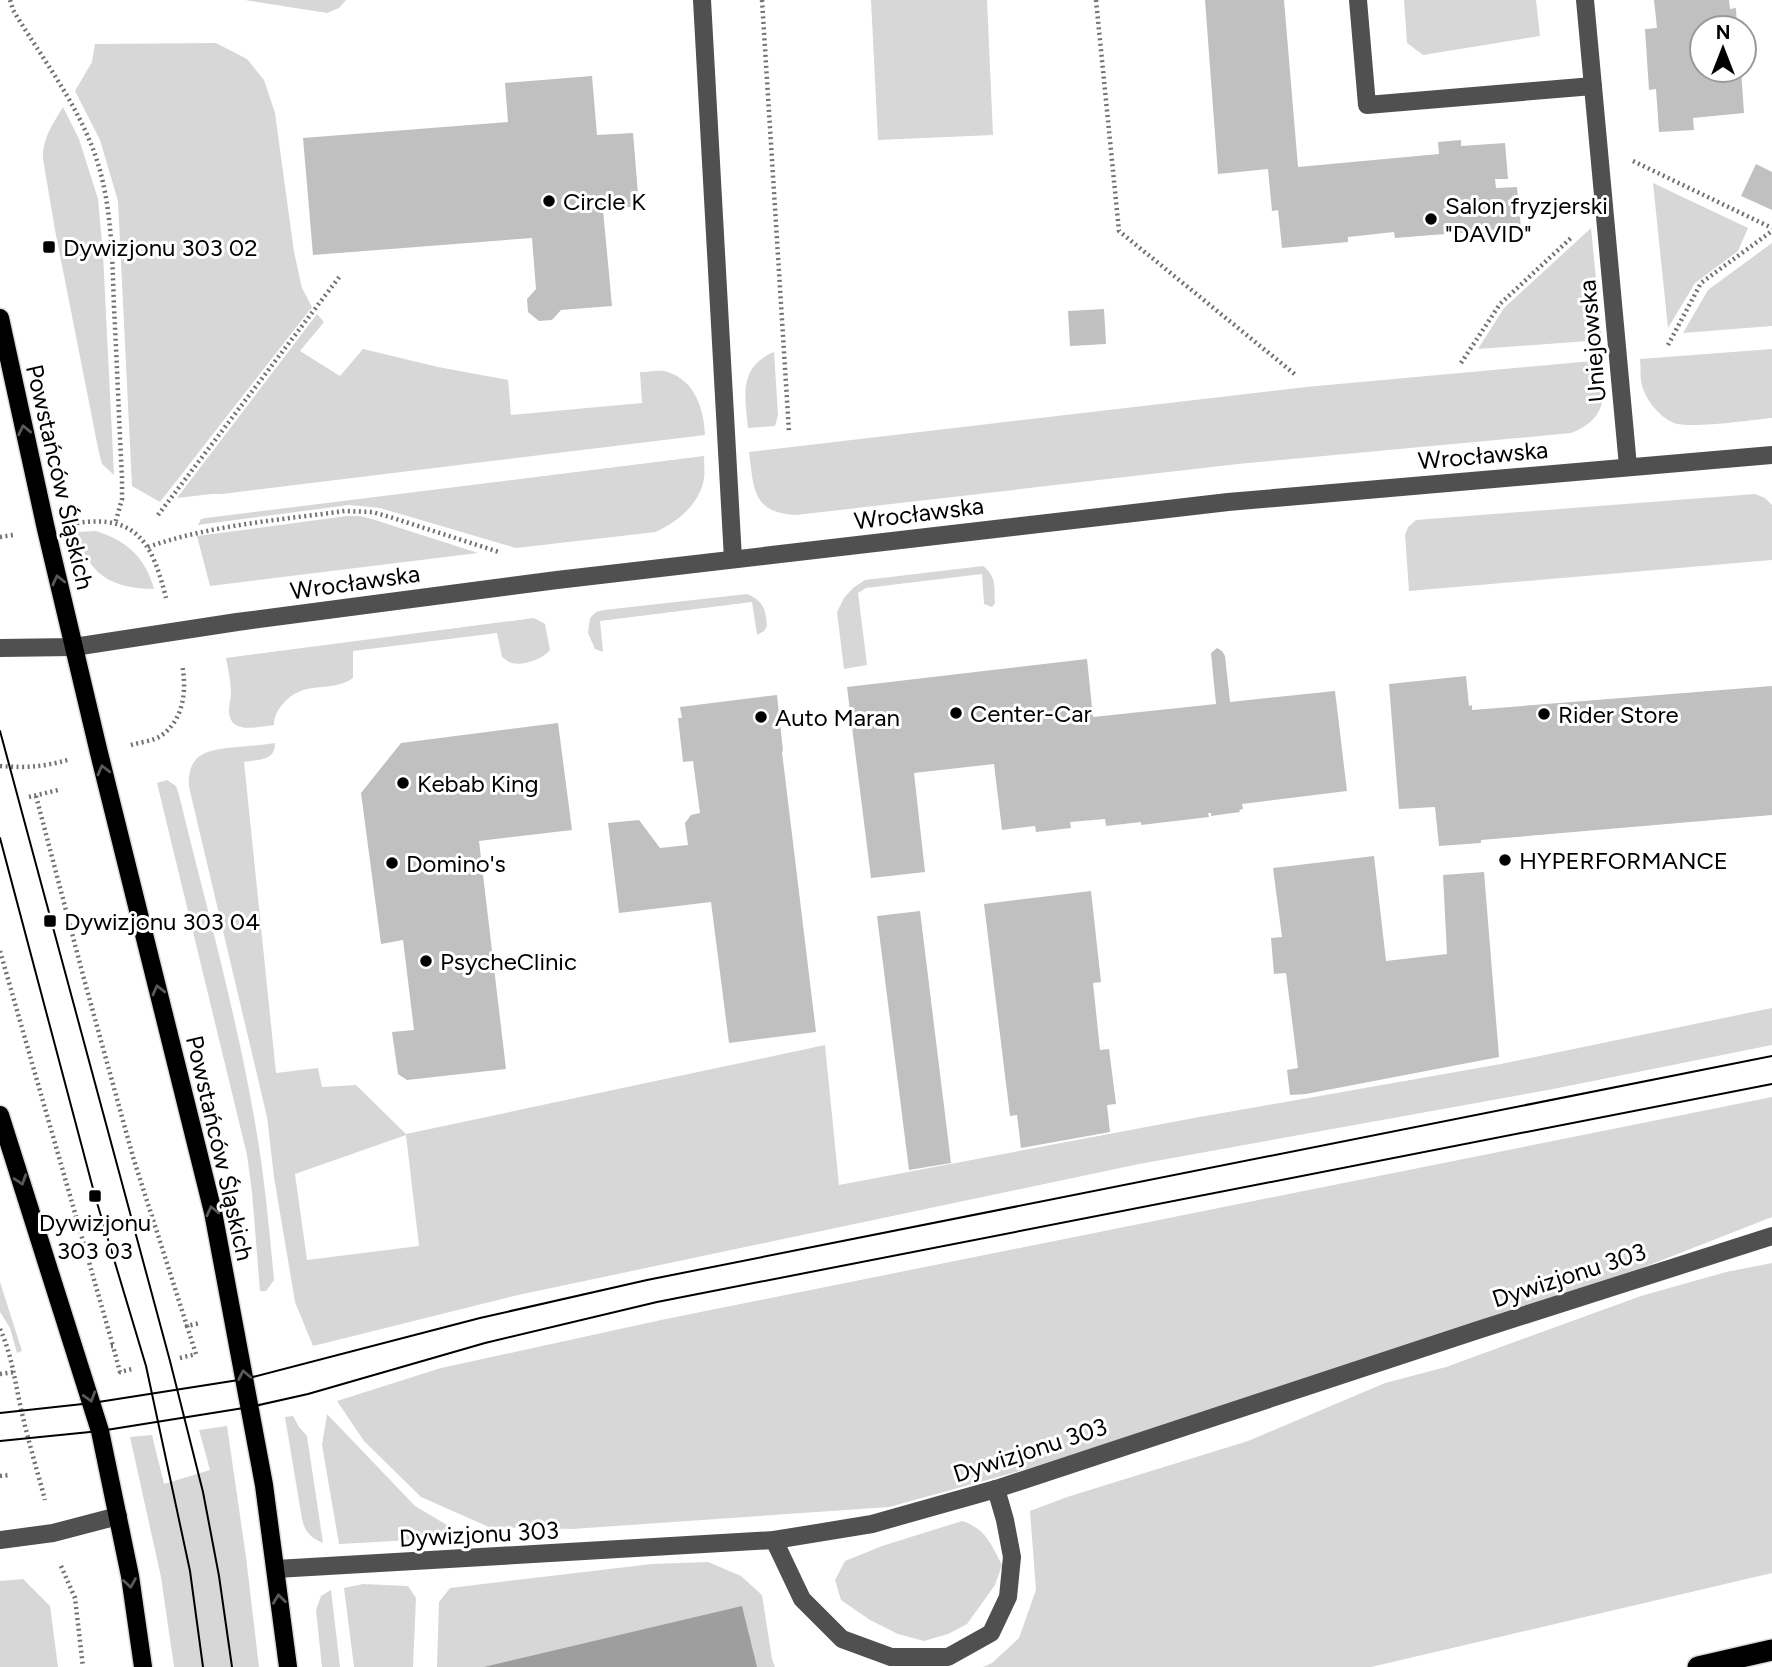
<svg xmlns="http://www.w3.org/2000/svg" width="1772" height="1667" viewBox="0 0 1772 1667" font-family="Figtree,sans-serif">
  <rect width="100%" height="100%" fill="#fff"/>
  <g fill="#d7d7d7" fill-rule="evenodd">
    <polygon points="165,0 346,0 339,8 327,13 245,0"/>
    <polygon points="871,0 987,0 993,135 878,140"/>
    <polygon points="1404,0 1536,0 1540,36 1423,55 1407,43"/>
    <polygon points="216,43 247,59 264,80 275,113 294,252 302,288 312,307 160,502 132,486 118,201 100,140 75,91 92,62 95,44"/>
    <path d="M63,107l16,32 19,60 5,55 11,221 -12,-11 -3,-11 -44,-223 -12,-71c-1,-20 10,-35 20,-52z"/>
    <polygon points="1653,183 1748,228 1738,251 1695,283 1668,328"/>
    <polygon points="1591,228 1602,340 1478,349 1504,308"/>
    <polygon points="1772,243 1772,326 1683,333 1708,290"/>
    <path d="M317,314l7,8 -24,29 40,25 23,-27 75,18 70,13 3,35 131,-12 -2,-31c9,0 20,-3 28,0 27,9 36,37 37,63l-483,59h-10l-35,4z"/>
    <path d="M1772,349v69c-21,2 -82,11 -98,5 -16,-7 -30,-25 -33,-42 -1,-7 0,-15 -1,-22z"/>
    <path d="M774,352l4,63 -3,11 -27,2c-3,-31 -10,-61 26,-76z"/>
    <path d="M1603,360c1,35 6,58 -32,73l-333,31 -442,51c-44,-2 -42,-27 -47,-63l557,-65z"/>
    <path d="M704,456c0,7 1,16 0,23 -5,26 -26,42 -48,53l-140,16 -136,-40 -31,-3 -151,20 3,-6 5,-1z"/>
    <polygon points="1755,494 1765,498 1772,505 1772,560 1409,591 1405,535 1408,527 1416,520"/>
    <polygon points="347,516 360,516 372,519 478,553 210,586 197,536"/>
    <path d="M96,531c31,10 49,26 58,58 -42,0 -67,-15 -77,-57z"/>
    <path d="M983,566c14,11 11,21 12,37l-3,4 -8,-3 -2,-30 -116,14 -8,5 9,72 -23,4 -7,-57 7,-14 9,-10 12,-8z"/>
    <path d="M747,594c16,6 19,16 20,32l-3,5 -7,4 -5,-33 -152,19 3,31 -8,-3 -7,-16 2,-15 6,-6 8,-2z"/>
    <path d="M534,618l11,6 5,26c-7,9 -26,16 -38,13 -4,-1 -7,-4 -10,-6l-5,-24 -144,18v27c-23,16 -49,0 -71,27 -5,6 -8,12 -8,20 -17,2 -45,10 -45,-15 0,-6 2,-12 2,-17 0,-12 -3,-23 -5,-35z"/>
    <path d="M275,743c0,19 -17,16 -31,19l32,311 42,-5 4,19 34,-2 50,49 419,-89 14,140 355,-67 307,-54 271,-56v37l-219,44 -414,75 -621,131 -205,51 -18,-44 -21,-125 -7,-60 -78,-330c-2,-34 18,-37 47,-40 13,-1 26,-2 39,-4zM406,1135l13,111 -112,14 -12,-86z"/>
    <path d="M167,780l9,6 3,9c26,107 56,213 75,322 10,54 15,109 20,163l-8,11h-6l-8,-99 -5,-37 -90,-372z"/>
    <polygon points="1772,1097 1772,1217 1629,1273 1274,1390 1027,1469 889,1507 572,1529 489,1527 421,1497 364,1441 337,1401 441,1368 661,1320"/>
    <polygon points="1772,1263 1772,1573 1371,1667 983,1667 992,1663 1019,1638 1036,1590 1030,1511 1067,1497 1248,1441 1385,1383 1446,1367 1641,1296 1726,1272"/>
    <polygon points="0,1282 22,1351 17,1353 10,1328 0,1312"/>
    <polygon points="327,1414 415,1506 457,1531 412,1540 339,1544 322,1445"/>
    <path d="M293,1416l6,11 8,9 16,107c-12,-5 -18,-11 -21,-24l-17,-102z"/>
    <polygon points="227,1426 246,1557 259,1667 174,1667 161,1577 130,1437 152,1435 164,1484 210,1470 199,1430"/>
    <path d="M962,1521c24,8 29,23 40,44l-7,20 -28,39 -19,10 -24,7 -26,-7 -28,-14 -29,-20 -6,-20 10,-19 37,-15z"/>
    <polygon points="708,1562 741,1576 762,1595 772,1659 775,1667 437,1667 439,1602 450,1588 652,1564"/>
    <polygon points="23,1579 50,1606 58,1667 0,1667 0,1581"/>
    <polygon points="363,1584 408,1586 416,1598 413,1667 354,1667 344,1588"/>
    <polygon points="331,1590 340,1667 322,1667 316,1610 321,1596"/>
  </g>
  <polygon fill="#9e9e9e" points="742,1606 757,1667 484,1667"/>
  <g fill="#c0c0c0">
    <polygon points="1205,0 1284,0 1298,167 1439,154 1438,142 1461,140 1461,146 1505,143 1508,179 1495,179 1496,188 1517,187 1521,228 1395,238 1394,232 1348,237 1348,242 1282,248 1278,210 1272,211 1268,169 1218,174"/>
    <polygon points="1654,0 1729,0 1730,9 1736,8 1737,28 1702,28 1702,70 1741,70 1744,113 1693,118 1694,130 1659,132 1656,89 1649,90 1645,29 1657,28"/>
    <polygon points="592,76 597,135 633,133 639,206 603,210 612,306 561,310 552,320 539,321 528,312 527,299 536,289 532,238 313,255 303,138 508,122 505,83"/>
    <polygon points="1756,164 1772,172 1772,210 1741,196"/>
    <polygon points="1104,309 1106,344 1070,346 1068,311"/>
    <polygon points="1217,648 1222,651 1225,656 1230,702 1335,691 1347,791 1242,804 1243,809 1239,810 1240,812 1211,816 1211,813 1208,813 1209,817 1141,825 1141,822 1106,826 1105,819 1070,822 1071,828 1036,832 1035,826 1002,830 994,764 914,773 925,872 871,878 847,687 1087,659 1093,717 1216,704 1211,653"/>
    <polygon points="1466,676 1469,706 1472,705 1472,710 1772,686 1772,815 1481,840 1481,843 1439,846 1435,807 1399,809 1389,684"/>
    <polygon points="777,695 783,751 782,752 816,1032 729,1043 711,902 619,913 608,823 639,820 660,848 688,845 685,823 691,815 700,813 693,761 683,762 678,718 682,718 680,707"/>
    <polygon points="558,723 572,830 479,841 506,1069 407,1080 398,1074 392,1032 414,1030 403,940 381,944 361,793 401,743"/>
    <polygon points="1374,856 1386,961 1447,954 1443,875 1484,872 1499,1057 1306,1094 1290,1095 1287,1070 1298,1068 1286,973 1274,974 1271,938 1282,937 1273,868"/>
    <polygon points="1091,891 1101,982 1093,983 1100,1050 1109,1049 1116,1104 1107,1105 1110,1132 1021,1148 1017,1115 1010,1116 984,904"/>
    <polygon points="920,911 951,1163 909,1170 877,916"/>
  </g>
  <g fill="none" stroke-linecap="round" stroke-linejoin="round">
    <g stroke="#dbdbdb" stroke-width="21">
      <g id="major">
        <polyline points="0,318 46,529 99,753 213,1212 264,1485 288,1667"/>
        <polyline points="0,1115 100,1431 130,1576 143,1667"/>
      </g>
    </g>
    <g stroke="#dbdbdb" stroke-width="24">
      <polyline id="highway" points="1698,1667 1772,1650"/>
    </g>
    <g stroke="#727272" stroke-width="4.5" stroke-dasharray="2 3.5" stroke-linecap="butt">
      <path d="M10,0l3,10c27,45 61,89 80,139 19,50 19,105 21,158 3,57 5,114 8,171v21l-7,25"/>
      <polyline points="762,0 789,432"/>
      <polyline points="1096,0 1119,231 1297,376"/>
      <polyline points="1633,161 1772,228"/>
      <polyline points="1668,345 1701,283 1772,231"/>
      <polyline points="1461,363 1500,304 1572,237"/>
      <polyline points="158,515 340,276"/>
      <path d="M77,523c62,-9 76,23 89,75"/>
      <polyline points="0,537 13,535"/>
      <path d="M148,547c63,-22 131,-27 197,-36l27,1 18,5 109,35"/>
      <path d="M131,745c10,-3 23,-4 31,-10 22,-16 25,-46 20,-70"/>
      <path d="M0,766c28,2 41,1 68,-6"/>
      <polyline points="36,796 84,979 133,1157 187,1326"/>
      <polyline points="29,797 58,790"/>
      <polyline points="0,951 113,1346"/>
      <path d="M0,1329c12,26 15,53 21,80 7,31 16,61 24,91"/>
      <polyline points="111,1346 113,1346 120,1372 132,1369"/>
      <polyline points="180,1358 196,1354 187,1326 200,1323"/>
      <polyline points="0,1374 14,1372"/>
      <polyline points="0,1476 9,1475"/>
      <polyline points="61,1566 75,1598 83,1667"/>
    </g>
    <g stroke="#505050" stroke-width="18">
      <polyline points="702,0 733,559"/>
      <polyline points="1358,0 1367,105 1593,86"/>
      <polyline points="1585,0 1628,466"/>
      <polyline points="0,648 74,647 237,622 557,580 1228,502 1772,455"/>
      <polyline points="0,1540 53,1533 118,1516"/>
      <polyline points="774,1540 802,1599 842,1639 891,1657 948,1657 991,1633 1008,1597 1012,1557 1005,1520 996,1489"/>
      <polyline points="276,1569 774,1540 872,1524 996,1489 1478,1330 1772,1236"/>
    </g>
    <use href="#major" stroke="#000" stroke-width="18"/>
    <use href="#highway" stroke="#000" stroke-width="21"/>
    <g stroke="#000" stroke-width="2">
      <polyline points="0,731 170,1361 203,1492 219,1576 232,1667"/>
      <polyline points="0,838 95,1196 146,1366 190,1571 203,1667"/>
      <polyline points="0,1413 92,1403 245,1379 480,1318 647,1280 1772,1056"/>
      <polyline points="0,1441 100,1431 250,1407 308,1394 485,1343 657,1302 1772,1084"/>
    </g>
  </g>
  <defs><path id="oneway-chevron" d="M-2-3.5L2.5 0L-2 3.5" fill="none" stroke-width="1.6" stroke-linecap="round" stroke-linejoin="round" transform="scale(1.75)"/></defs>
  <g stroke="#595959">
    <use href="#oneway-chevron" transform="translate(24 430) rotate(-102)"/>
    <use href="#oneway-chevron" transform="translate(58 580) rotate(-103)"/>
    <use href="#oneway-chevron" transform="translate(103 770) rotate(-104)"/>
    <use href="#oneway-chevron" transform="translate(158 990) rotate(-104)"/>
    <use href="#oneway-chevron" transform="translate(21 1180) rotate(72)"/>
    <use href="#oneway-chevron" transform="translate(212 1211) rotate(-103)"/>
    <use href="#oneway-chevron" transform="translate(244 1375) rotate(-101)"/>
    <use href="#oneway-chevron" transform="translate(90 1397) rotate(73)"/>
    <use href="#oneway-chevron" transform="translate(130 1583) rotate(81)"/>
    <use href="#oneway-chevron" transform="translate(279 1599) rotate(-97)"/>
  </g>
  <g fill="#000" stroke="#fff" stroke-width="2.5">
    <circle cx="549" cy="201" r="7"/>
    <circle cx="1431" cy="219" r="7"/>
    <rect x="42" y="240" width="14" height="14" rx="3.5"/>
    <circle cx="956" cy="713" r="7"/>
    <circle cx="1544" cy="714" r="7"/>
    <circle cx="761" cy="717" r="7"/>
    <circle cx="403" cy="783" r="7"/>
    <circle cx="1505" cy="860" r="7"/>
    <circle cx="392" cy="863" r="7"/>
    <rect x="43" y="914" width="14" height="14" rx="3.5"/>
    <circle cx="426" cy="961" r="7"/>
    <rect x="88" y="1189" width="14" height="14" rx="3.5"/>
  </g>
  <g text-anchor="middle" dominant-baseline="central" stroke-width="6" stroke-linejoin="round" paint-order="stroke">
    <g font-size="24" fill="#000" stroke="#fff" text-anchor="start">
      <text x="563" y="201">Circle K</text>
      <text x="1445" y="205">Salon fryzjerski<tspan x="1445" dy="28">"DAVID"</tspan></text>
      <text x="63" y="247">Dywizjonu 303 02</text>
      <text x="970" y="713">Center-Car</text>
      <text x="1558" y="714">Rider Store</text>
      <text x="775" y="717">Auto Maran</text>
      <text x="417" y="783">Kebab King</text>
      <text x="1519" y="860">HYPERFORMANCE</text>
      <text x="406" y="863">Domino's</text>
      <text x="64" y="921">Dywizjonu 303 04</text>
      <text x="440" y="961">PsycheClinic</text>
      <text x="95" y="1222" text-anchor="middle">Dywizjonu<tspan x="95" dy="28">303 03</tspan></text>
    </g>
    <g font-size="24" fill="#000" stroke="#fff">
      <text transform="translate(1592 341) rotate(-95)">Uniejowska</text>
      <text transform="translate(1483 455) rotate(-5)">Wrocławska</text>
      <text transform="translate(60 477) rotate(77)">Powstańców Śląskich</text>
      <text transform="translate(919 513) rotate(-7)">Wrocławska</text>
      <text transform="translate(355 582) rotate(-8)">Wrocławska</text>
      <text transform="translate(220 1148) rotate(77)">Powstańców Śląskich</text>
      <text transform="translate(1569 1275) rotate(-18)">Dywizjonu 303</text>
      <text transform="translate(1030 1450) rotate(-18)">Dywizjonu 303</text>
      <text transform="translate(479 1534) rotate(-3)">Dywizjonu 303</text>
    </g>
  </g>
  <g transform="translate(1723 49)"><circle r="33" fill="#ffffff" stroke="#999999" stroke-width="2"/>
  <path d="M0-5L12 26L0 18L-12 26Z" fill="#000000"/>
  <text y="-10" font-size="19" font-weight="bold" text-anchor="middle" fill="#000000">N</text>
  </g>
</svg>
